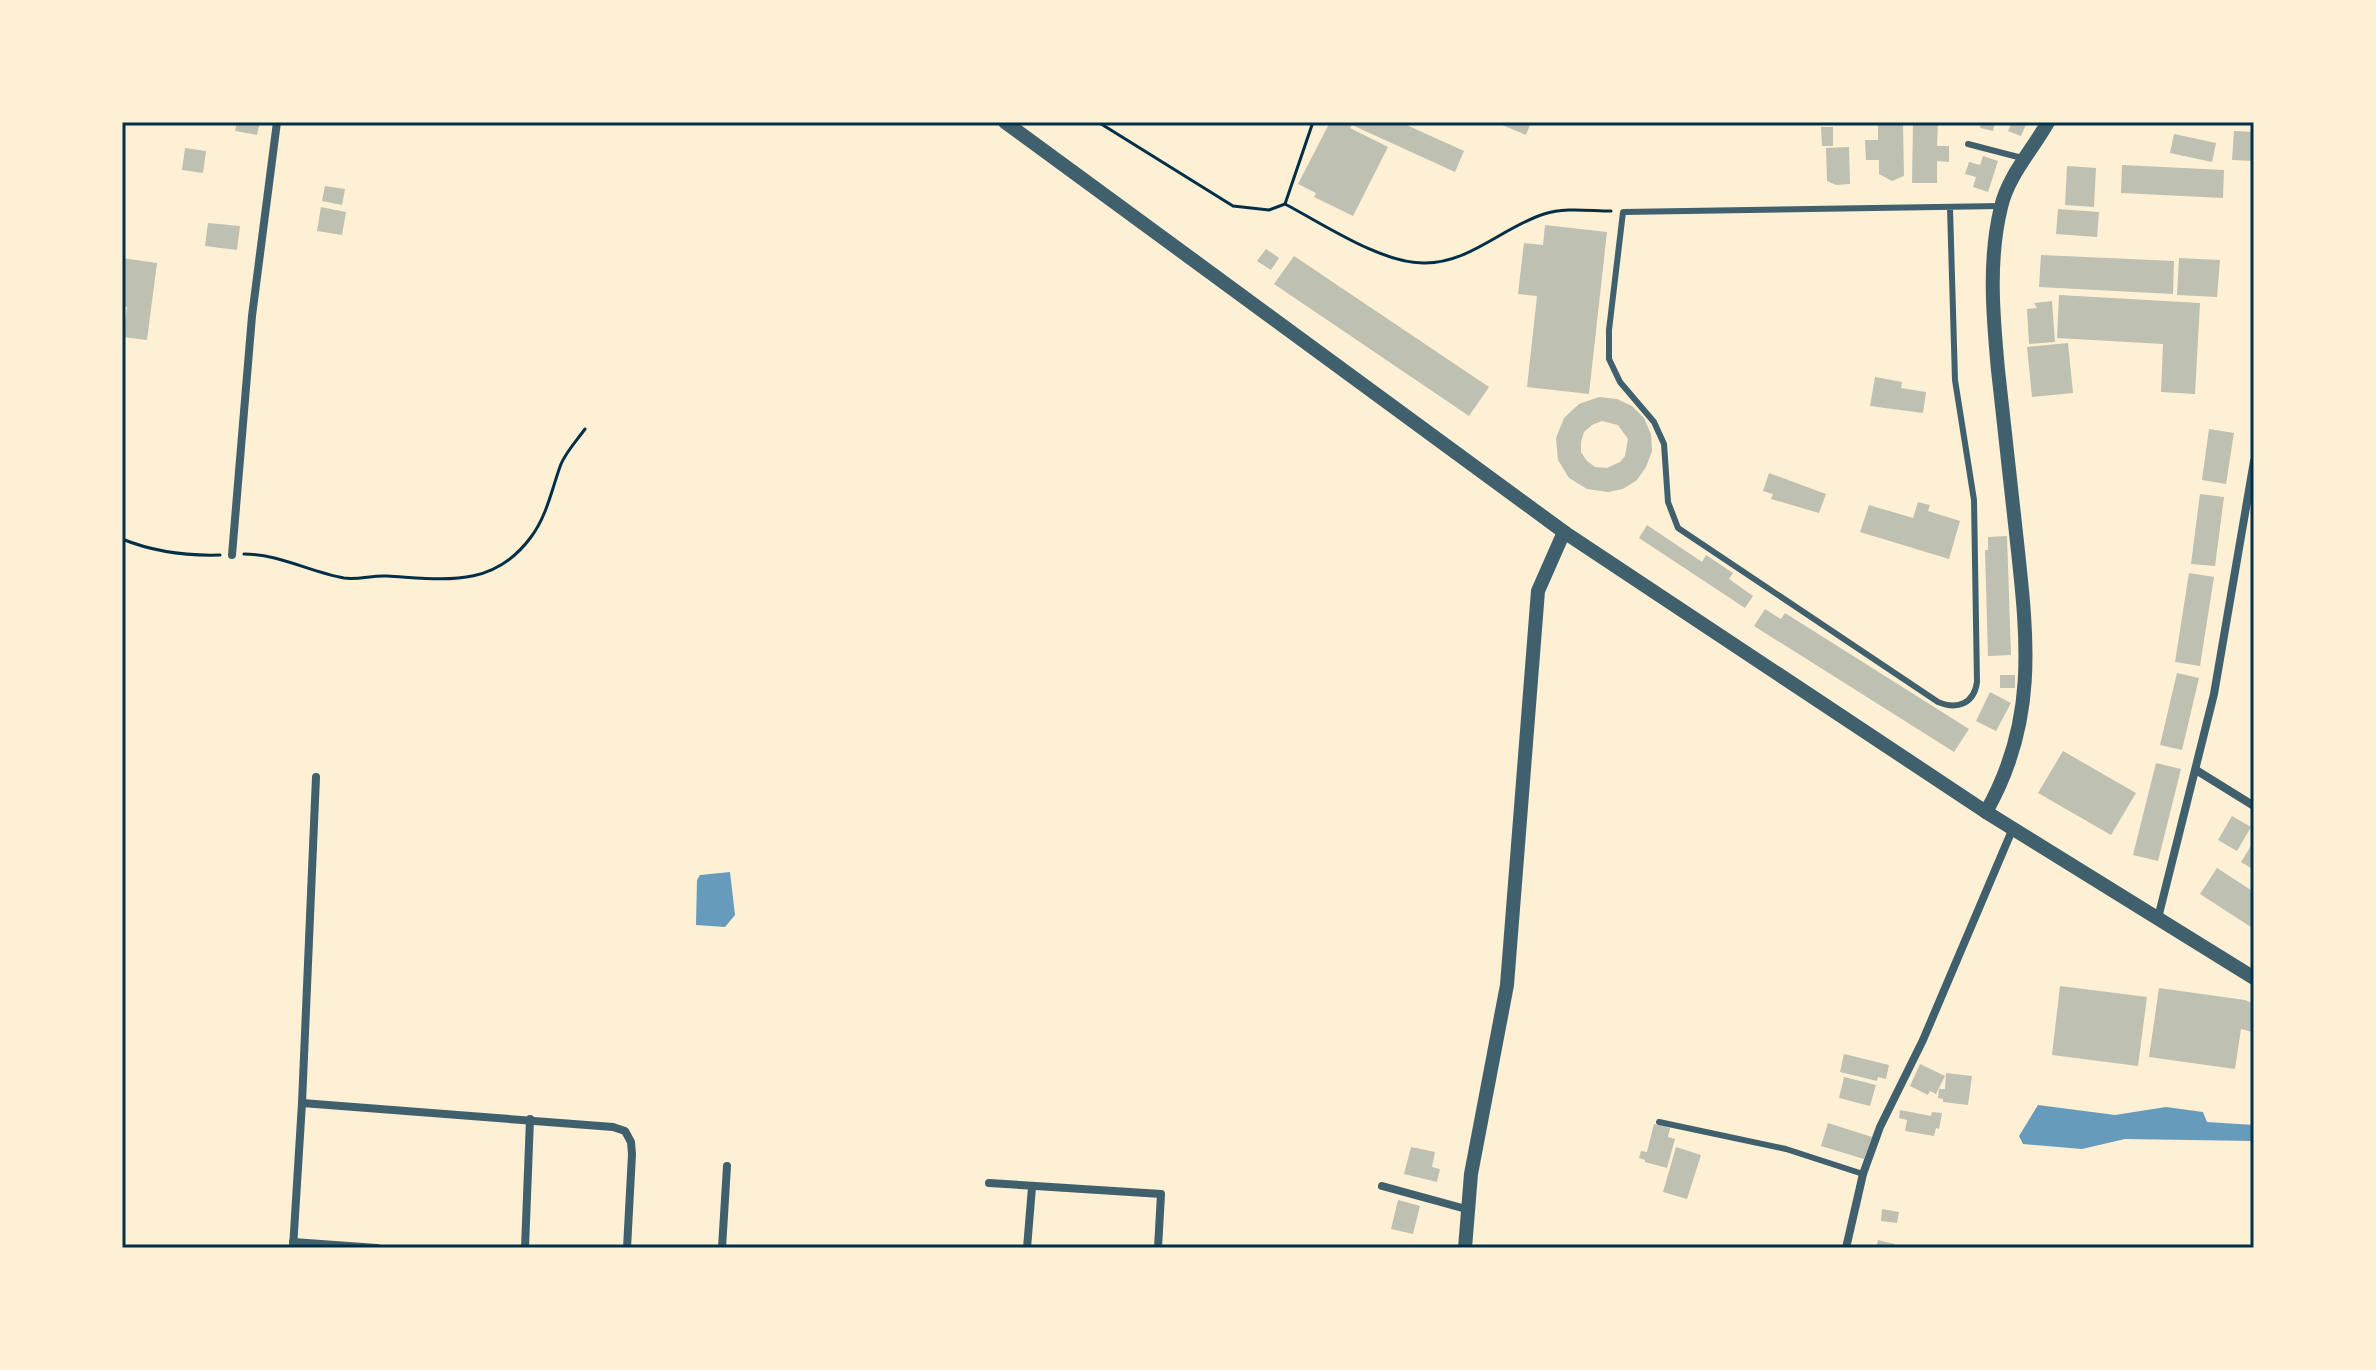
<svg xmlns="http://www.w3.org/2000/svg" width="2376" height="1370" viewBox="0 0 2376 1370" font-family="Commissioner,sans-serif">
  <rect width="100%" height="100%" fill="#fdf0d5"/>
  <g fill="#669bbc">
    <polygon points="730,872 735,915 725,927 696,925 697,880 700,875"/>
    <polygon points="2038,1105 2115,1115 2166,1107 2203,1112 2207,1122 2254,1125 2254,1141 2125,1139 2082,1149 2023,1144 2019,1136"/>
  </g>
  <g fill="#bec0b2" fill-rule="evenodd">
    <polygon points="237,122 260,122 257,135 235,131"/>
    <polygon points="1330,122 1400,122 1464,151 1455,172 1352,125 1350,128 1388,147 1353,216 1314,197 1316,193 1298,184"/>
    <polygon points="1495,122 1531,122 1526,135"/>
    <polygon points="1903,122 1904,176 1892,181 1879,174 1879,160 1866,160 1865,140 1878,140 1878,123"/>
    <polygon points="1938,122 1937,146 1949,146 1949,162 1937,161 1937,183 1912,183 1913,123"/>
    <polygon points="1981,122 1995,122 1993,131 1980,128"/>
    <polygon points="2012,122 2027,122 2021,136 2008,131"/>
    <polygon points="1821,127 1833,127 1833,146 1822,146"/>
    <polygon points="2234,131 2254,132 2254,161 2232,160"/>
    <polygon points="2174,134 2216,143 2212,162 2170,153"/>
    <polygon points="1849,147 1850,184 1836,185 1827,181 1826,148"/>
    <polygon points="185,148 206,151 203,173 182,170"/>
    <polygon points="1983,156 1998,161 1988,192 1973,187 1976,177 1965,174 1969,162 1980,165"/>
    <polygon points="2122,165 2224,170 2223,198 2121,193"/>
    <polygon points="2067,166 2096,168 2094,207 2065,205"/>
    <polygon points="325,186 345,189 342,205 322,201"/>
    <polygon points="321,207 346,212 342,235 317,231"/>
    <polygon points="2058,209 2099,212 2097,237 2056,234"/>
    <polygon points="208,223 240,226 237,250 205,246"/>
    <polygon points="1545,225 1607,232 1589,394 1527,387 1537,296 1518,294 1524,243 1543,245"/>
    <polygon points="1266,249 1279,258 1271,270 1257,261"/>
    <polygon points="2041,255 2174,261 2173,294 2039,287"/>
    <polygon points="1294,256 1489,387 1469,416 1274,284"/>
    <polygon points="122,258 157,263 147,340 123,337 127,307 122,306"/>
    <polygon points="2179,258 2220,260 2217,297 2177,295"/>
    <polygon points="2059,295 2200,303 2195,394 2161,392 2163,344 2057,338"/>
    <polygon points="2052,301 2055,342 2029,344 2027,309 2037,308 2034,303"/>
    <polygon points="2068,343 2073,393 2032,397 2027,347"/>
    <polygon points="1875,377 1902,382 1901,388 1926,392 1923,413 1870,406"/>
    <path d="M1599,397l18,2 15,7 12,12 7,16 1,17 -6,16 -9,13 -14,9 -15,3 -21,-3 -18,-11 -11,-18 -2,-22 8,-20 15,-14zM1602,421l16,4 10,14 -3,17 -5,6 -13,6 -12,-1 -8,-6 -6,-9v-10l3,-10 8,-7z"/>
    <polygon points="2209,429 2234,433 2226,484 2202,480"/>
    <polygon points="1769,473 1826,494 1819,513 1771,499 1773,494 1763,491"/>
    <polygon points="2200,494 2224,497 2215,566 2191,564"/>
    <polygon points="1918,502 1930,505 1928,511 1960,521 1949,559 1860,532 1869,505 1913,518"/>
    <polygon points="1647,525 1702,562 1706,555 1733,573 1729,579 1753,596 1745,608 1639,538"/>
    <polygon points="2007,536 2011,655 1988,656 1985,550 1988,550 1988,537"/>
    <polygon points="2189,573 2214,577 2200,666 2175,662"/>
    <polygon points="1765,609 1781,619 1785,613 1969,729 1954,752 1754,626"/>
    <polygon points="2177,673 2199,678 2182,750 2160,745"/>
    <rect x="2000" y="675" width="15" height="13"/>
    <polygon points="1990,692 2011,703 1996,731 1976,721"/>
    <polygon points="2063,751 2136,793 2111,835 2038,793"/>
    <polygon points="2156,763 2181,769 2158,861 2133,855"/>
    <polygon points="2232,816 2251,827 2237,851 2218,840"/>
    <polygon points="2254,841 2254,870 2241,862"/>
    <polygon points="2217,868 2254,892 2254,929 2200,894"/>
    <polygon points="2060,986 2147,997 2138,1066 2052,1055"/>
    <polygon points="2159,988 2245,1000 2254,1004 2254,1028 2252,1032 2241,1029 2235,1069 2149,1057"/>
    <polygon points="1844,1054 1889,1065 1886,1079 1878,1077 1877,1081 1840,1072"/>
    <polygon points="1920,1064 1945,1076 1936,1094 1930,1091 1928,1095 1910,1086"/>
    <polygon points="1946,1073 1972,1076 1968,1105 1943,1102 1943,1099 1938,1098 1939,1089 1945,1089"/>
    <polygon points="1844,1077 1876,1085 1870,1106 1839,1098"/>
    <polygon points="1900,1110 1931,1116 1932,1112 1942,1113 1939,1129 1936,1128 1934,1136 1905,1131 1907,1120 1899,1118"/>
    <polygon points="1828,1123 1872,1137 1864,1159 1821,1146"/>
    <polygon points="1654,1124 1670,1128 1668,1137 1675,1139 1667,1168 1645,1162 1645,1160 1639,1158 1641,1151 1647,1152"/>
    <polygon points="1411,1147 1435,1152 1432,1167 1440,1169 1437,1182 1404,1174"/>
    <polygon points="1676,1147 1701,1155 1687,1199 1663,1192"/>
    <polygon points="1398,1200 1420,1206 1413,1234 1391,1229"/>
    <polygon points="1882,1209 1899,1212 1897,1223 1881,1221"/>
    <polygon points="1878,1240 1895,1244 1894,1248 1876,1248"/>
  </g>
  <g fill="none" stroke-linecap="round" stroke-linejoin="round">
    <g stroke="#003049" stroke-width="3">
      <polyline points="1098,122 1233,206 1269,210 1285,204 1313,122"/>
      <path d="M1285,204c38,20 97,60 140,59 45,0 78,-36 119,-49 21,-7 46,-3 67,-3"/>
      <path d="M122,539c32,13 64,17 98,16"/>
      <path d="M244,554c35,0 66,18 100,24 15,2 28,-3 43,-2 56,3 106,13 144,-39 16,-21 21,-49 30,-73 5,-12 16,-24 24,-35"/>
    </g>
    <g stroke="#3f606c" stroke-width="6">
      <polyline points="1968,144 2022,158"/>
      <path d="M1950,208l5,172 19,120 3,182c-3,22 -20,28 -39,20l-260,-174 -10,-26 -4,-58 -10,-22 -34,-40 -11,-23v-29l14,-118 378,-6"/>
      <polyline points="1659,1122 1786,1149 1863,1174"/>
    </g>
    <g stroke="#3f606c" stroke-width="8">
      <polyline points="232,555 252,316 277,122"/>
      <polyline points="2196,770 2254,806"/>
      <polyline points="2158,918 2214,694 2254,461"/>
      <polyline points="302,1103 613,1127 625,1131 631,1142 632,1154 627,1248"/>
      <polyline points="989,1183 1161,1194 1158,1248"/>
      <polyline points="1382,1186 1466,1209"/>
      <polyline points="293,1242 377,1248"/>
      <polyline points="293,1248 302,1103 316,777"/>
      <polyline points="525,1248 530,1119"/>
      <polyline points="722,1248 727,1166"/>
      <polyline points="1027,1248 1032,1187"/>
      <polyline points="1846,1248 1863,1174 1880,1127 1923,1040 2013,828"/>
    </g>
    <g stroke="#3f606c" stroke-width="14">
      <polyline points="1005,122 1564,532 1986,812 2254,978"/>
      <path d="M1986,812c53,-93 41,-177 30,-279 -6,-54 -12,-108 -18,-163 -5,-54 -10,-110 3,-163 7,-31 32,-58 47,-85"/>
      <polyline points="1465,1248 1471,1174 1507,985 1538,591 1564,532"/>
    </g>
  </g>
  <rect width="2376" height="1370" fill="none" stroke="#fdf0d5" stroke-width="248"/>
  <rect x="124" y="124" width="2128" height="1122" fill="none" stroke="#003049" stroke-width="3"/>
</svg>
